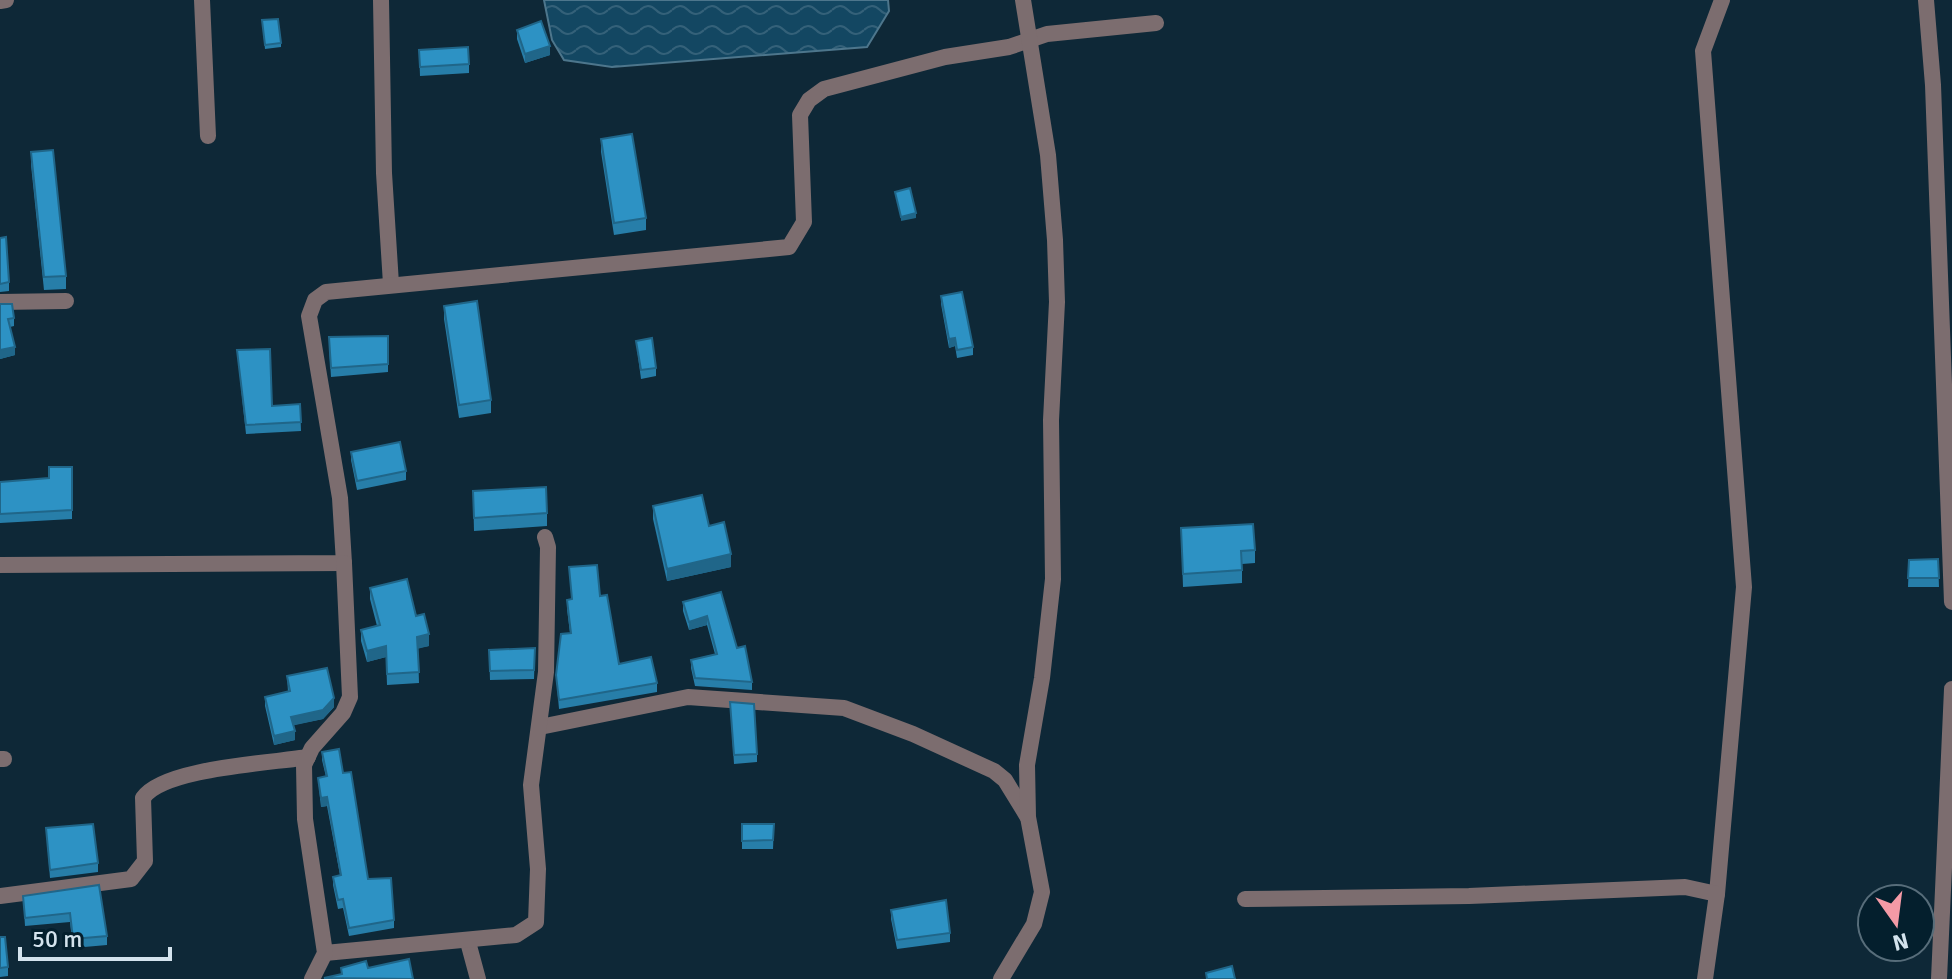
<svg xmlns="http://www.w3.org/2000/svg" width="1952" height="979" viewBox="0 0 1952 979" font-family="Signika,sans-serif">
  <defs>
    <pattern id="water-waves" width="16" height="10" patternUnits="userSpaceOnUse" patternTransform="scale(2)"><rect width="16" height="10" fill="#134762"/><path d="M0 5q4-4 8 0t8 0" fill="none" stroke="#346179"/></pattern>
  </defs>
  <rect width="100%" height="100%" fill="#0e2837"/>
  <polygon fill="url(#water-waves)" stroke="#4d768c" stroke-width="2" points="544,0 888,0 889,11 867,47 612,67 564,60 552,40"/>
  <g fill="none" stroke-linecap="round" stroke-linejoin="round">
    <g stroke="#7c6d6f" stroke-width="16">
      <polyline points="202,0 208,136"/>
      <polyline points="381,0 384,173 391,284"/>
      <polyline points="1926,0 1933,85 1952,602"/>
      <polyline points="0,1 6,0"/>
      <polyline points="0,302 66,301"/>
      <polyline points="0,565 344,563 340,498 309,316 315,300 326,292 789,247 804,222 800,115 809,100 824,89 945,57 1009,47 1047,34 1156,23"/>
      <polyline points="540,727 688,697 844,708 913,734 994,771 1005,780 1027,816"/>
      <polyline points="0,759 4,759"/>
      <polyline points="1717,894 1744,587 1703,51 1722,0"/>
      <path d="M0,896l131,-17 14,-18 -2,-63c20,-30 129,-35 165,-41"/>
      <polyline points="1245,899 1469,896 1685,887 1717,894 1705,979"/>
      <polyline points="468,942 478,979"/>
      <polyline points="325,953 516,935 536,922 538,869 531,785 546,672 548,547 545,537"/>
      <polyline points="312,979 325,953 305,819 304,765 312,748 343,713 350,697 344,563"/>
      <polyline points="1001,979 1034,924 1042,892 1028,817 1027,765 1042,678 1053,579 1051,420 1057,302 1055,240 1048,155 1023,0"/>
      <polyline points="1939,979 1952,689"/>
    </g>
  </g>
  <g fill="#277ea9">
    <polygon points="262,20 281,43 281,47 265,49"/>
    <polygon points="517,30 550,55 525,63 517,39"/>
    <polygon points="419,50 469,64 469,73 420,76"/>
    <polygon points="601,139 646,218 646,230 614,235 601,152"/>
    <polygon points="31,152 66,276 66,289 44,290 31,165"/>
    <polygon points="0,238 9,282 9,291 0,292"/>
    <polygon points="941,296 973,347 973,355 957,358 955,346 949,348 941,304"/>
    <polygon points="0,304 14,318 14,326 10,327 15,355 0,359"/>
    <polygon points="444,306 491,400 491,413 459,418 444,319"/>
    <polygon points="388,336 388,372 331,377 329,346"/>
    <polygon points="636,341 656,368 656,376 641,379"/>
    <polygon points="237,350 272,406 300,404 301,431 246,434"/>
    <polygon points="351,452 406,471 406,480 357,490 351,460"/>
    <polygon points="72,467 72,519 0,523 0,482 49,478"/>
    <polygon points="473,491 547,513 547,526 474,531"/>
    <polygon points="653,506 709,526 731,567 667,581 653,519"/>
    <polygon points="1181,528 1255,550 1255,563 1242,564 1242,583 1183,587"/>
    <polygon points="1938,559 1939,587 1908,587 1909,560"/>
    <polygon points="569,567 600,596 619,664 657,683 657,692 559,709 556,675 570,633 567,609 567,600 572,600"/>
    <polygon points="370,588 416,616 429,646 418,648 419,683 387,685 386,657 367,662 361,641 361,630 377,626 370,599"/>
    <polygon points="721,592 737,648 752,682 752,690 695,686 691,668 691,660 715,654 707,625 689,630 683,611 683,602"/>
    <polygon points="535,648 534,679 490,680 489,650"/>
    <polygon points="287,676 334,707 323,719 293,725 295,740 274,745 265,706 265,697 288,692"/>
    <polygon points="730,702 757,754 757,762 734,764"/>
    <polygon points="322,752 343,773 368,879 394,920 394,928 349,936 343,908 338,909 333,885 333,877 340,875 327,806 321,807 318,778 326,777 322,760"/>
    <polygon points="742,824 774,824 773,849 742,849"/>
    <polygon points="46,828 98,863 98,872 50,878"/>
    <polygon points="99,885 107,936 107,945 73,948 70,922 25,926 23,896"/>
    <polygon points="891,910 950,933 950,942 897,949 891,919"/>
    <polygon points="0,937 8,967 8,976 0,977"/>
  </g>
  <g fill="#206689">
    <polygon points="550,46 550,55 525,63 525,54"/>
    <polygon points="916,213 916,218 901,221 901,217"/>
    <polygon points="955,338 955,346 949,348 949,339"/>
    <polygon points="15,347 15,355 0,359 0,350"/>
    <polygon points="731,554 731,567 667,581 667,569"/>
    <polygon points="707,616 707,625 689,630 689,622"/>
    <polygon points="429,634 429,646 417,649 417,637"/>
    <polygon points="386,646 386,657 367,662 367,651"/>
    <polygon points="334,698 334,707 323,719 291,726 291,717"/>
    <polygon points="295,731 295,740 274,745 274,736"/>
    <polygon points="327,797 327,806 321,807 321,798"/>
  </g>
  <g fill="#2d92c4" stroke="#206689" stroke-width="2">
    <polygon points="278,19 281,43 265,45 262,20"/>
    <polygon points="541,21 550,46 525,54 517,30"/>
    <polygon points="468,47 469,64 420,67 419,50"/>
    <polygon points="632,134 646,218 614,223 601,139"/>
    <polygon points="53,150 66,276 44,277 31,152"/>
    <polygon points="910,188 916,213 901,217 895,192"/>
    <polygon points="6,237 9,282 0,284 0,238"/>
    <polygon points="962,292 973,347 957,350 955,338 949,339 941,296"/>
    <polygon points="477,301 491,400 459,405 444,306"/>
    <polygon points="0,304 12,304 14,318 8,319 15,347 0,350"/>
    <polygon points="388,336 388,364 331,368 329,337"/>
    <polygon points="652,338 656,368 641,370 636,341"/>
    <polygon points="270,349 272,406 300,404 301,422 246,425 237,350"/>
    <polygon points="400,442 406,471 357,481 351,452"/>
    <polygon points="49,467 72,467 72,510 0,514 0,482 49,478"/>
    <polygon points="546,487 547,513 474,518 473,491"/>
    <polygon points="702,495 709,526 724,522 731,554 667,569 653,506"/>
    <polygon points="1253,524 1255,550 1241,551 1242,570 1183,574 1181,528"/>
    <polygon points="1938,559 1939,578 1908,578 1909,560"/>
    <polygon points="597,565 600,596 607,595 619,664 651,657 657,683 559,700 556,675 561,634 571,633 567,600 572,599 569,567"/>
    <polygon points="407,579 416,616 424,614 429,634 417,637 419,672 387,674 386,646 367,651 361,630 380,625 370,588"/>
    <polygon points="721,592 737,648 745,646 752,682 695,678 691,660 717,654 707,616 689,622 683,602"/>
    <polygon points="535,648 534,670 490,671 489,650"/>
    <polygon points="327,668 334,698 323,710 291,717 295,731 274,736 265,697 290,691 287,676"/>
    <polygon points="730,702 754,704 757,754 734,755"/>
    <polygon points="339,749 343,773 351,772 368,879 391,878 394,920 349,928 343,899 338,900 333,877 341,875 327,797 321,798 318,778 327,776 322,752"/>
    <polygon points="93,824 98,863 50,870 46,828"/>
    <polygon points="742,824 774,824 773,840 742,841"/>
    <polygon points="99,885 107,936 73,939 70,913 25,918 23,896"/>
    <polygon points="946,900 950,933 897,940 891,910"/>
    <polygon points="0,937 5,937 8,967 0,968"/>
    <polygon points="409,959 413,979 324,978 342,974 341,968 366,961 368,968"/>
    <polygon points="1232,966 1235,979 1207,979 1206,973"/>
  </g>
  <g transform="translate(1896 923) rotate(166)"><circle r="38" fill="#041f2d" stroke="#576d7a" stroke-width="2"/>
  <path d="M0-6L14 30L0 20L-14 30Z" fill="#f49aa6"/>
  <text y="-12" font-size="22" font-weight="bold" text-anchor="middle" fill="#d4e3ed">N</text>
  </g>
  <path d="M20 947v12h150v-12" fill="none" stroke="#d4e3ed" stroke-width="4"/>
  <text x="32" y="947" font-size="24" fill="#d4e3ed" stroke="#041f2d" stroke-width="6" paint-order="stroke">50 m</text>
</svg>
